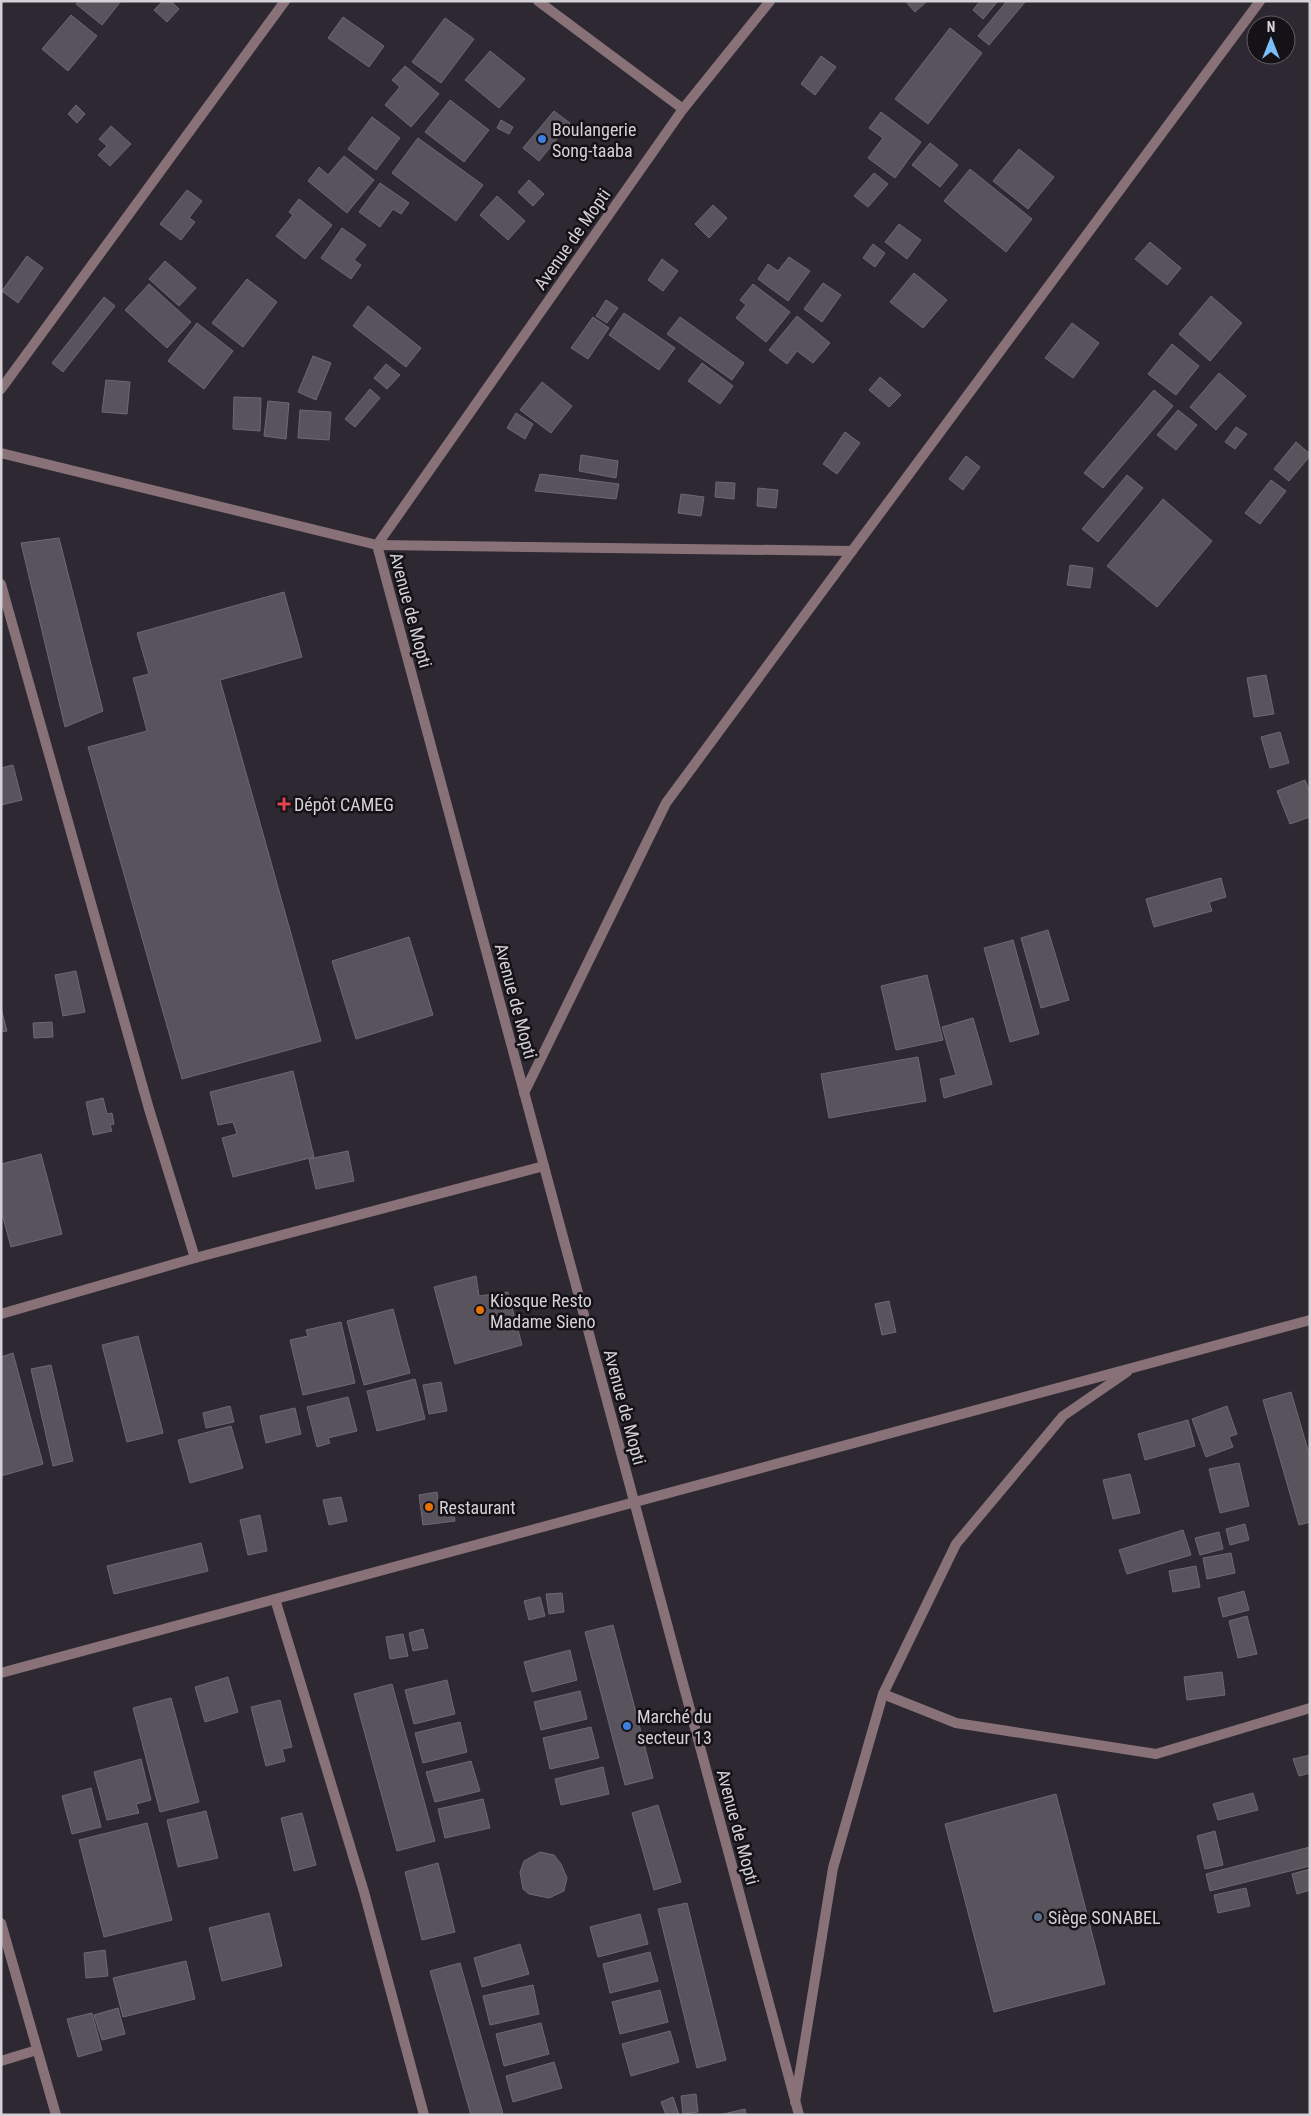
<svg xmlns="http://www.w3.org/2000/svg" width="1311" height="2116" viewBox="0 0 1311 2116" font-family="'Roboto Condensed',sans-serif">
  <rect width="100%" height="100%" fill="#2d2832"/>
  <g fill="#59535e" stroke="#6e6873">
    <polygon points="79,1 121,1 102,25 76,4"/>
    <polygon points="163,1 171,1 179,9 167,22 154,10"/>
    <polygon points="908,1 927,1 915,12 907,3"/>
    <polygon points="980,1 998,1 983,19 973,10"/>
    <polygon points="1007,1 1025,2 989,45 978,36"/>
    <polygon points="71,15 97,36 68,71 42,49"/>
    <polygon points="343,17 384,46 369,67 328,38"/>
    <polygon points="445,18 474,39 441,83 412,62"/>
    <polygon points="950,28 982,53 928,124 895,99"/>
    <polygon points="490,51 525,79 499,108 465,80"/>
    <polygon points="821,56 836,67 815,95 801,84"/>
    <polygon points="405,66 439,94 411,127 385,105 400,87 392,80"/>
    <polygon points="450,100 489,130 464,162 425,132"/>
    <polygon points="76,105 85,114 77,123 68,114"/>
    <polygon points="554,111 570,123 539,161 523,148"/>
    <polygon points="881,112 921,142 895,178 868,158 883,138 869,128"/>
    <polygon points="372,117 400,138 376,170 348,149"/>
    <polygon points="501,120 513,127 509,134 497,128"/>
    <polygon points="111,126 131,144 110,166 98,155 107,146 99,139"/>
    <polygon points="418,138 483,185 456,221 392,173"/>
    <polygon points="930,143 958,165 940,187 912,165"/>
    <polygon points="1019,149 1054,177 1028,209 993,181"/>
    <polygon points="344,156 374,180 347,213 308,181 319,167 328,175"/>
    <polygon points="970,169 1032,219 1006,252 944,201"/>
    <polygon points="874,173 888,184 868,207 854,196"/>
    <polygon points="529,180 544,194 533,206 518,192"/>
    <polygon points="380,183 409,203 401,214 393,209 380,227 359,212"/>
    <polygon points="187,190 202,201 189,218 195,222 181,240 160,224"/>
    <polygon points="497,196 525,221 508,240 480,215"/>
    <polygon points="299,199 332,225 305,259 276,236 293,215 289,212"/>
    <polygon points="713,205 727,218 709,238 695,224"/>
    <polygon points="899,224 921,240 907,259 885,242"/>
    <polygon points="342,228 366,245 354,260 361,265 351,279 321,258"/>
    <polygon points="1150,242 1181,268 1167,285 1135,259"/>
    <polygon points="873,244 885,253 875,267 863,258"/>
    <polygon points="27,256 43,268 18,303 2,291"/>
    <polygon points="789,257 810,271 788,301 758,279 768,264 778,271"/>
    <polygon points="662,259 678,271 663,291 648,280"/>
    <polygon points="165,261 196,288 179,306 149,279"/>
    <polygon points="914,273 947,300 923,328 890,302"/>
    <polygon points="247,279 277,302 243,347 212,323"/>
    <polygon points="823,283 841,295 822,322 804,309"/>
    <polygon points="149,284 191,322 167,348 125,310"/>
    <polygon points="753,284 790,312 766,342 736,318 746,305 740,300"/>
    <polygon points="1211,296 1242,323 1210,361 1179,334"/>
    <polygon points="104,297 115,306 63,372 52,363"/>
    <polygon points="606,300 618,308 607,323 596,316"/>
    <polygon points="368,306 421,348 406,367 353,326"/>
    <polygon points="624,313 675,348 659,370 609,335"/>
    <polygon points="797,316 830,343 813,363 797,351 787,364 769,350"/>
    <polygon points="593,317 609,328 588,359 571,348"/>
    <polygon points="680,317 744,363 732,380 667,334"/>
    <polygon points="197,323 233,351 204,389 168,361"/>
    <polygon points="1072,323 1099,343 1073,378 1045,358"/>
    <polygon points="1172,344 1199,366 1176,395 1148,374"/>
    <polygon points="313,356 331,363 316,400 298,392"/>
    <polygon points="702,363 733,386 720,404 688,381"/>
    <polygon points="386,364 400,375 387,389 374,378"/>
    <polygon points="1219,373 1246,396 1216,430 1190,407"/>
    <polygon points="880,377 901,395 889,407 869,390"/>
    <polygon points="106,380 130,382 127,414 102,412"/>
    <polygon points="542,382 572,406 551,433 520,410"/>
    <polygon points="370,389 380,398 355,427 345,419"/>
    <polygon points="1154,390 1173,406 1103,488 1084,473"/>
    <polygon points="234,397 261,398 260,431 233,429"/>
    <polygon points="268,401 289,403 286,439 264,436"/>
    <polygon points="300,410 331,412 329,440 298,438"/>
    <polygon points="1178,410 1197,425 1176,450 1157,435"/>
    <polygon points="516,413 533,424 525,439 507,428"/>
    <polygon points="1236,427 1247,434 1235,449 1225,442"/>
    <polygon points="845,432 860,443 837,474 823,464"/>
    <polygon points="1296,442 1310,454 1310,456 1289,481 1274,469"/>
    <polygon points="581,455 618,461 616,478 579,471"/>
    <polygon points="966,456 980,467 963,490 949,479"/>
    <polygon points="540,474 619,484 616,499 535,491"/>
    <polygon points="1127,475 1143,488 1098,542 1082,529"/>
    <polygon points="1271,480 1286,491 1260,524 1245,513"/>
    <polygon points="716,482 735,483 734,499 715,497"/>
    <polygon points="758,488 778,490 776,508 757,506"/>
    <polygon points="681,494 704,497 701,516 678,513"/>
    <polygon points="1163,499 1212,541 1157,607 1107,566"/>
    <polygon points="59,538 103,711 65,727 21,543"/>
    <polygon points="1070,565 1093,568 1090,588 1067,585"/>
    <polygon points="284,592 302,657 220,680 321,1041 182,1079 88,747 147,731 133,678 149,674 137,633"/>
    <polygon points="1266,675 1274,714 1254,717 1247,678"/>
    <polygon points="1280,732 1289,763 1270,768 1261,737"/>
    <polygon points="13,765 22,800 1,805 1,768"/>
    <polygon points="1305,780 1310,792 1310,817 1290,824 1277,791"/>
    <polygon points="1221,878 1226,897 1209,902 1212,911 1154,927 1146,899"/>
    <polygon points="1048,930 1069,1000 1041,1008 1021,938"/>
    <polygon points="409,937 433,1015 356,1039 332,961"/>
    <polygon points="1013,940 1039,1034 1010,1042 984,948"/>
    <polygon points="76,971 85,1012 63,1016 55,975"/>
    <polygon points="927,975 943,1040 896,1050 881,986"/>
    <polygon points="1,1008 7,1031 1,1032"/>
    <polygon points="973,1018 992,1084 944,1098 940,1079 956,1075 942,1027"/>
    <polygon points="52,1022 53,1037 34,1038 33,1023"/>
    <polygon points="918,1057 926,1101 829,1118 821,1074"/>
    <polygon points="293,1071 314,1157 233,1177 222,1138 237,1134 233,1122 218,1125 210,1092"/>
    <polygon points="103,1098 107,1114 112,1113 114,1124 110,1125 112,1131 93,1135 86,1102"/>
    <polygon points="348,1151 354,1181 316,1189 309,1159"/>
    <polygon points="41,1154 62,1234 11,1247 1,1210 1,1164"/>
    <polygon points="476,1276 479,1296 508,1292 522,1345 455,1364 434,1287"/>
    <polygon points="889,1301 896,1332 882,1335 875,1304"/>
    <polygon points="393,1309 410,1373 364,1385 347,1321"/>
    <polygon points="341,1322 355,1383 303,1395 290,1340 308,1336 306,1330"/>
    <polygon points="138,1336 163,1433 127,1442 102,1345"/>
    <polygon points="13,1353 43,1464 1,1476 1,1357"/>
    <polygon points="51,1365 73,1461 53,1466 31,1369"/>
    <polygon points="415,1379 425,1419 377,1431 367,1391"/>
    <polygon points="441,1382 447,1411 429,1414 423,1385"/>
    <polygon points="1291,1392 1310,1457 1310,1522 1299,1525 1263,1400"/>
    <polygon points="348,1397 357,1431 328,1438 330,1443 317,1447 307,1407"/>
    <polygon points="230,1406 234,1422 206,1428 203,1413"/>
    <polygon points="1227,1406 1237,1434 1229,1437 1233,1447 1206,1457 1192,1419"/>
    <polygon points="295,1408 301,1434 266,1443 260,1416"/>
    <polygon points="1188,1420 1195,1446 1145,1460 1138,1434"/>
    <polygon points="231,1426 243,1468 190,1483 178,1440"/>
    <polygon points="1239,1463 1249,1506 1220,1513 1209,1469"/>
    <polygon points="1130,1474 1140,1513 1113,1519 1103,1480"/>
    <polygon points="437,1492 439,1509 453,1507 455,1521 423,1525 419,1495"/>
    <polygon points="341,1497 347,1521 329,1525 323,1500"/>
    <polygon points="260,1515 267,1551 248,1555 240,1520"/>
    <polygon points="1245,1524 1249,1540 1230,1545 1226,1529"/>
    <polygon points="1183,1530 1191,1555 1127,1574 1119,1550"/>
    <polygon points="1219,1532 1223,1549 1200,1555 1195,1538"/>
    <polygon points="201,1543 208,1571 114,1594 107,1566"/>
    <polygon points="1231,1553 1235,1573 1207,1579 1203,1558"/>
    <polygon points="1196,1566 1200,1587 1173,1592 1169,1571"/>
    <polygon points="1244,1591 1249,1610 1223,1617 1218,1598"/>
    <polygon points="562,1593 564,1612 549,1614 546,1594"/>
    <polygon points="540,1597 545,1616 529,1620 524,1601"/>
    <polygon points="1247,1616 1257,1654 1238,1658 1229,1621"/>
    <polygon points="613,1625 653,1778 625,1785 585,1632"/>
    <polygon points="423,1629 428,1648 413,1651 409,1633"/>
    <polygon points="403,1634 408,1656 390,1659 386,1637"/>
    <polygon points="570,1650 577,1680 532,1692 524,1662"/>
    <polygon points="1222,1672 1225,1695 1187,1700 1184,1677"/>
    <polygon points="228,1677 238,1712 205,1722 195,1687"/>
    <polygon points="447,1680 455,1714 414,1724 405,1690"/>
    <polygon points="392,1684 435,1841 397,1851 354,1694"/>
    <polygon points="580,1691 587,1719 541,1730 534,1702"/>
    <polygon points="171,1698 199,1802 160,1812 133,1708"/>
    <polygon points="280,1700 292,1747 282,1749 285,1761 266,1766 251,1707"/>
    <polygon points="460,1722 467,1752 423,1763 415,1733"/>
    <polygon points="591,1727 599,1758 550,1769 543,1738"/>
    <polygon points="1310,1755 1310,1773 1299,1776 1293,1759"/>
    <polygon points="141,1759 151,1800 136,1804 139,1813 107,1820 94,1772"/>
    <polygon points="471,1761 480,1791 435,1802 426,1772"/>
    <polygon points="603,1767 609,1794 561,1805 555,1779"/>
    <polygon points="91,1788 101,1827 72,1834 62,1796"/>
    <polygon points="1253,1793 1258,1810 1218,1820 1213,1804"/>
    <polygon points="1056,1794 1105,1984 994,2012 945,1824"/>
    <polygon points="483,1799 490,1828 445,1838 438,1809"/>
    <polygon points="658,1805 681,1882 654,1890 632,1813"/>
    <polygon points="206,1811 218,1858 178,1867 167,1820"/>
    <polygon points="302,1813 316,1865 294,1871 281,1818"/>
    <polygon points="147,1823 172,1920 104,1937 79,1840"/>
    <polygon points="1215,1831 1223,1865 1205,1869 1197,1836"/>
    <polygon points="1310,1847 1310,1866 1210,1891 1206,1874"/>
    <polygon points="540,1852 554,1855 561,1864 567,1878 564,1891 549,1898 529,1894 523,1889 520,1872 524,1861"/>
    <polygon points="438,1863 455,1932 422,1940 405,1872"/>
    <polygon points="1310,1869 1310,1890 1297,1894 1292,1874"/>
    <polygon points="1246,1888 1250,1906 1218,1913 1214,1895"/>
    <polygon points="687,1903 726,2060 697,2068 658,1909"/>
    <polygon points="269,1913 282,1966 222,1981 209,1928"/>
    <polygon points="640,1914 648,1944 598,1957 590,1927"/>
    <polygon points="520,1944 529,1974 482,1987 474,1958"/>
    <polygon points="105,1950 108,1976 86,1978 84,1953"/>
    <polygon points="650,1952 658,1981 610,1993 603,1964"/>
    <polygon points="186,1961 195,1999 123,2017 113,1978"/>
    <polygon points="460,1963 503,2114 499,2115 471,2115 430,1971"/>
    <polygon points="533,1985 539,2014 490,2025 483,1996"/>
    <polygon points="660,1990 668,2022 620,2034 612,2002"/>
    <polygon points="118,2008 125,2034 102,2040 94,2015"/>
    <polygon points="92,2013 102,2050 78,2057 67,2019"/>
    <polygon points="541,2023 549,2054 504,2066 496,2034"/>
    <polygon points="670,2031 679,2062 631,2076 622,2044"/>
    <polygon points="554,2062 562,2088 513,2102 506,2076"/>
    <polygon points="696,2094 698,2112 683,2114 681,2096"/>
    <polygon points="673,2097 679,2115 666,2115 661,2102"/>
    <polygon points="745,2109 746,2115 719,2115"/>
  </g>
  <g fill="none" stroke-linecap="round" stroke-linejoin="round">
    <g stroke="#887277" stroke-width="10">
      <polyline points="538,1 683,109"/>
      <polyline points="1,389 285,1"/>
      <polyline points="377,545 852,551 1260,1"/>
      <polyline points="1,584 149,1109 195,1258 544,1166"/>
      <polyline points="524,1093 666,803 852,551"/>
      <polyline points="1,1314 195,1258"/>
      <polyline points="1127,1372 1063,1416 956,1544 883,1694 956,1723 1156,1754 1310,1708"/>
      <polyline points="275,1599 364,1892 424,2115"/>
      <polyline points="1,1673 1310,1320"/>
      <polyline points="1,1923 56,2115"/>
      <polyline points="1,2061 37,2050"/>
      <polyline points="795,2102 833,1868 883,1694"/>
    </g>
    <g stroke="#887277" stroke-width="10">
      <polyline points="770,1 683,109 377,545 799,2115"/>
      <polyline points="1,453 377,545"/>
    </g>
  </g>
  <g fill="#3f7fe0" stroke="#141216" stroke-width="2">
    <circle cx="542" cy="139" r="5"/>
    <circle cx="627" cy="1726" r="5"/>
  </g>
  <path fill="#e0444e" stroke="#141216" stroke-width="2" d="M281.5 796.5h5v5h5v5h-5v5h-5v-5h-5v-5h5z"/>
  <g fill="#e8710a" stroke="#141216" stroke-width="2">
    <circle cx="480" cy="1310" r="5"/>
    <circle cx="429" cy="1507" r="5"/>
  </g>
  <circle fill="#5c6f8a" stroke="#141216" stroke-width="2" cx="1038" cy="1917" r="5"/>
  <g text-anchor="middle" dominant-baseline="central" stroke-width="5" stroke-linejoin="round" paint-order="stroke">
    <g font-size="18" fill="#d4d1d7" stroke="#141216" text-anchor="start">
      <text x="552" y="129">Boulangerie<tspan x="552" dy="21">Song-taaba</tspan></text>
      <text x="294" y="804">Dépôt CAMEG</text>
      <text x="490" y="1300">Kiosque Resto<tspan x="490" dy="21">Madame Sieno</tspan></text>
      <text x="439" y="1507">Restaurant</text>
      <text x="637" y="1716">Marché du<tspan x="637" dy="21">secteur 13</tspan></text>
      <text x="1048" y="1917">Siège SONABEL</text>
    </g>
    <g font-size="18" fill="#d4d1d7" stroke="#141216">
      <text transform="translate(572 239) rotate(-55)">Avenue de Mopti</text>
      <text transform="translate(411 610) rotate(75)">Avenue de Mopti</text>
      <text transform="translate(516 1001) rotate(75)">Avenue de Mopti</text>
      <text transform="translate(625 1407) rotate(75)">Avenue de Mopti</text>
      <text transform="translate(738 1827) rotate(75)">Avenue de Mopti</text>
    </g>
  </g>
  <rect width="1311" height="2116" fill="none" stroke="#d4d1d7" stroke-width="5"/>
  <g transform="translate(1271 40)"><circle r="24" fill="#141216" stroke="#615e63"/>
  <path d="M0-4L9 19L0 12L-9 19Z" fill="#7cbef9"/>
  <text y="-8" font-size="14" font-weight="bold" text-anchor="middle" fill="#d4d1d7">N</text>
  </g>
</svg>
